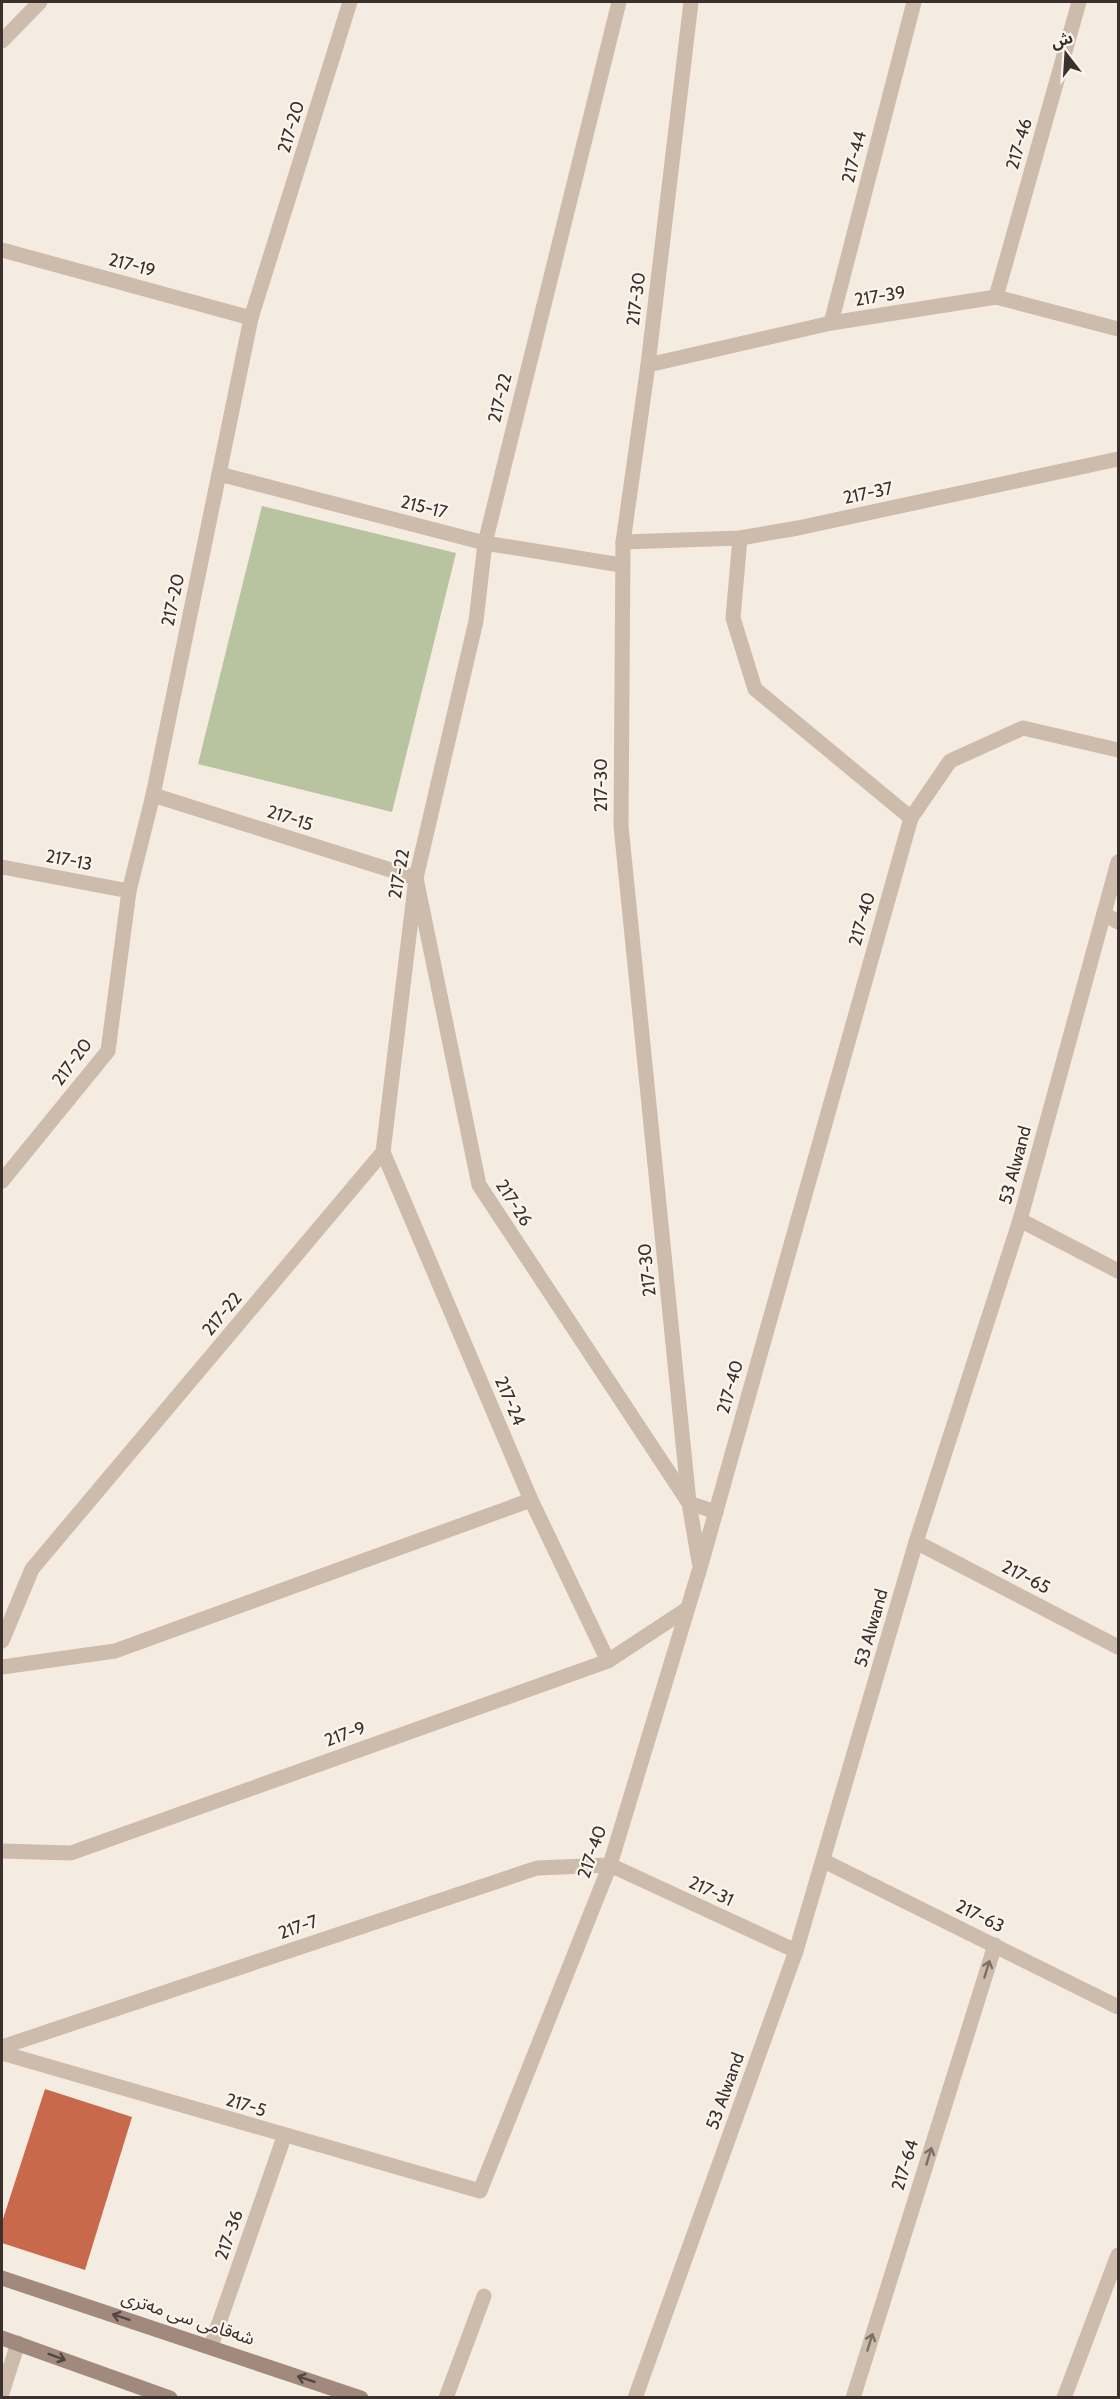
<svg xmlns="http://www.w3.org/2000/svg" width="1120" height="2399" viewBox="0 0 1120 2399" font-family="Cabin,'Noto Sans Arabic',sans-serif">
  <rect width="100%" height="100%" fill="#f4ebe1"/>
  <polygon fill="#b8c4a0" points="262,506 456,553 392,812 198,764"/>
  <polygon fill="#c8694b" points="45,2089 132,2117 85,2270 2,2243 2,2222"/>
  <g fill="none" stroke-linecap="round" stroke-linejoin="round">
    <g stroke="#cdbbac" stroke-width="15">
      <polyline points="691,2 648,365 623,542 621,826 689,1503 699,1562"/>
      <polyline points="2,41 40,2"/>
      <polyline points="2,250 251,318"/>
      <polyline points="996,297 1079,2"/>
      <polyline points="831,323 914,2"/>
      <polyline points="648,365 831,323 996,297 1118,329"/>
      <polyline points="219,474 485,543 621,565"/>
      <polyline points="740,538 733,618 755,689 911,818"/>
      <polyline points="623,542 740,538 798,528 1118,459"/>
      <polyline points="153,795 416,878 479,1185 689,1503 716,1512"/>
      <polyline points="2,867 129,891"/>
      <polyline points="1104,914 1118,922"/>
      <polyline points="383,1152 531,1500 608,1661"/>
      <polyline points="2,1181 108,1051 129,891 153,795 251,318 350,2"/>
      <polyline points="1020,1220 1118,1271"/>
      <polyline points="916,1542 1118,1647"/>
      <polyline points="2,1641 32,1569 383,1152 416,878 476,621 485,543 619,2"/>
      <polyline points="2,1667 115,1651 531,1500"/>
      <polyline points="2,1851 71,1853 608,1661 687,1609"/>
      <polyline points="824,1861 1118,2007"/>
      <polyline points="2,2047 537,1868 610,1865 796,1951"/>
      <polyline points="2,2053 480,2191 610,1865 700,1568 911,818 950,761 1023,728 1118,750"/>
      <polyline points="211,2346 284,2137"/>
      <polyline points="2,2393 18,2343"/>
      <polyline points="446,2398 484,2296"/>
      <polyline points="635,2398 796,1951 916,1542 1020,1220 1118,862"/>
      <polyline points="853,2398 995,1945"/>
      <polyline points="1064,2398 1118,2255"/>
    </g>
    <g stroke="#a18a7d" stroke-width="15">
      <polyline points="2,2278 361,2398"/>
      <polyline points="2,2338 170,2398"/>
    </g>
  </g>
  <defs><path id="oneway-shaft" d="M-6 0H5M1.5-3L5.5 0L1.5 3" fill="none" stroke-width="1.6" stroke-linecap="round" stroke-linejoin="round" transform="scale(1.5)"/></defs>
  <g stroke="#7d6f65">
    <use href="#oneway-shaft" transform="translate(987 1969) rotate(-73)"/>
    <use href="#oneway-shaft" transform="translate(929 2156) rotate(-73)"/>
    <use href="#oneway-shaft" transform="translate(870 2342) rotate(-73)"/>
  </g>
  <g stroke="#544640">
    <use href="#oneway-shaft" transform="translate(121 2317) rotate(-162)"/>
    <use href="#oneway-shaft" transform="translate(57 2357) rotate(20)"/>
    <use href="#oneway-shaft" transform="translate(306 2379) rotate(-161)"/>
  </g>
  <g text-anchor="middle" dominant-baseline="central" stroke-width="4.5" stroke-linejoin="round" paint-order="stroke">
    <g font-size="18" fill="#3b302b" stroke="#fbf5ee">
      <text transform="translate(291 127) rotate(-73)">217-20</text>
      <text transform="translate(1019 144) rotate(-74)">217-46</text>
      <text transform="translate(854 157) rotate(-76)">217-44</text>
      <text transform="translate(132 265) rotate(15)">217-19</text>
      <text transform="translate(880 296) rotate(-9)">217-39</text>
      <text transform="translate(636 299) rotate(-83)">217-30</text>
      <text transform="translate(500 398) rotate(-76)">217-22</text>
      <text transform="translate(868 493) rotate(-12)">217-37</text>
      <text transform="translate(424 507) rotate(14)">215-17</text>
      <text transform="translate(173 600) rotate(-78)">217-20</text>
      <text transform="translate(601 785) rotate(-90)">217-30</text>
      <text transform="translate(290 818) rotate(18)">217-15</text>
      <text transform="translate(69 860) rotate(11)">217-13</text>
      <text transform="translate(399 874) rotate(-80)">217-22</text>
      <text transform="translate(862 919) rotate(-74)">217-40</text>
      <text transform="translate(72 1062) rotate(-53)">217-20</text>
      <text transform="translate(1015 1165) rotate(-75)">53 Alwand</text>
      <text transform="translate(514 1203) rotate(57)">217-26</text>
      <text transform="translate(647 1270) rotate(-96)">217-30</text>
      <text transform="translate(222 1314) rotate(-50)">217-22</text>
      <text transform="translate(730 1387) rotate(-74)">217-40</text>
      <text transform="translate(510 1401) rotate(67)">217-24</text>
      <text transform="translate(1026 1577) rotate(27)">217-65</text>
      <text transform="translate(871 1628) rotate(-74)">53 Alwand</text>
      <text transform="translate(345 1734) rotate(-20)">217-9</text>
      <text transform="translate(592 1852) rotate(-71)">217-40</text>
      <text transform="translate(711 1891) rotate(25)">217-31</text>
      <text transform="translate(980 1916) rotate(26)">217-63</text>
      <text transform="translate(298 1927) rotate(-19)">217-7</text>
      <text transform="translate(725 2091) rotate(-70)">53 Alwand</text>
      <text transform="translate(246 2105) rotate(17)">217-5</text>
      <text transform="translate(905 2165) rotate(-73)">217-64</text>
      <text transform="translate(229 2235) rotate(-71)">217-36</text>
      <text transform="translate(188 2318) rotate(18)">شەقامی سی مەتری</text>
    </g>
  </g>
  <rect width="1120" height="2399" fill="none" stroke="#3b302b" stroke-width="6"/>
  <g transform="translate(1066 54) rotate(343)" stroke="#fbf5ee" stroke-width="4.5" paint-order="stroke">
  <path d="M0-4.5L10 22L0 15L-10 22Z" fill="#3b302b"/>
  <text y="-9" font-size="16" font-weight="bold" text-anchor="middle" fill="#3b302b">ش</text>
  </g>
</svg>
